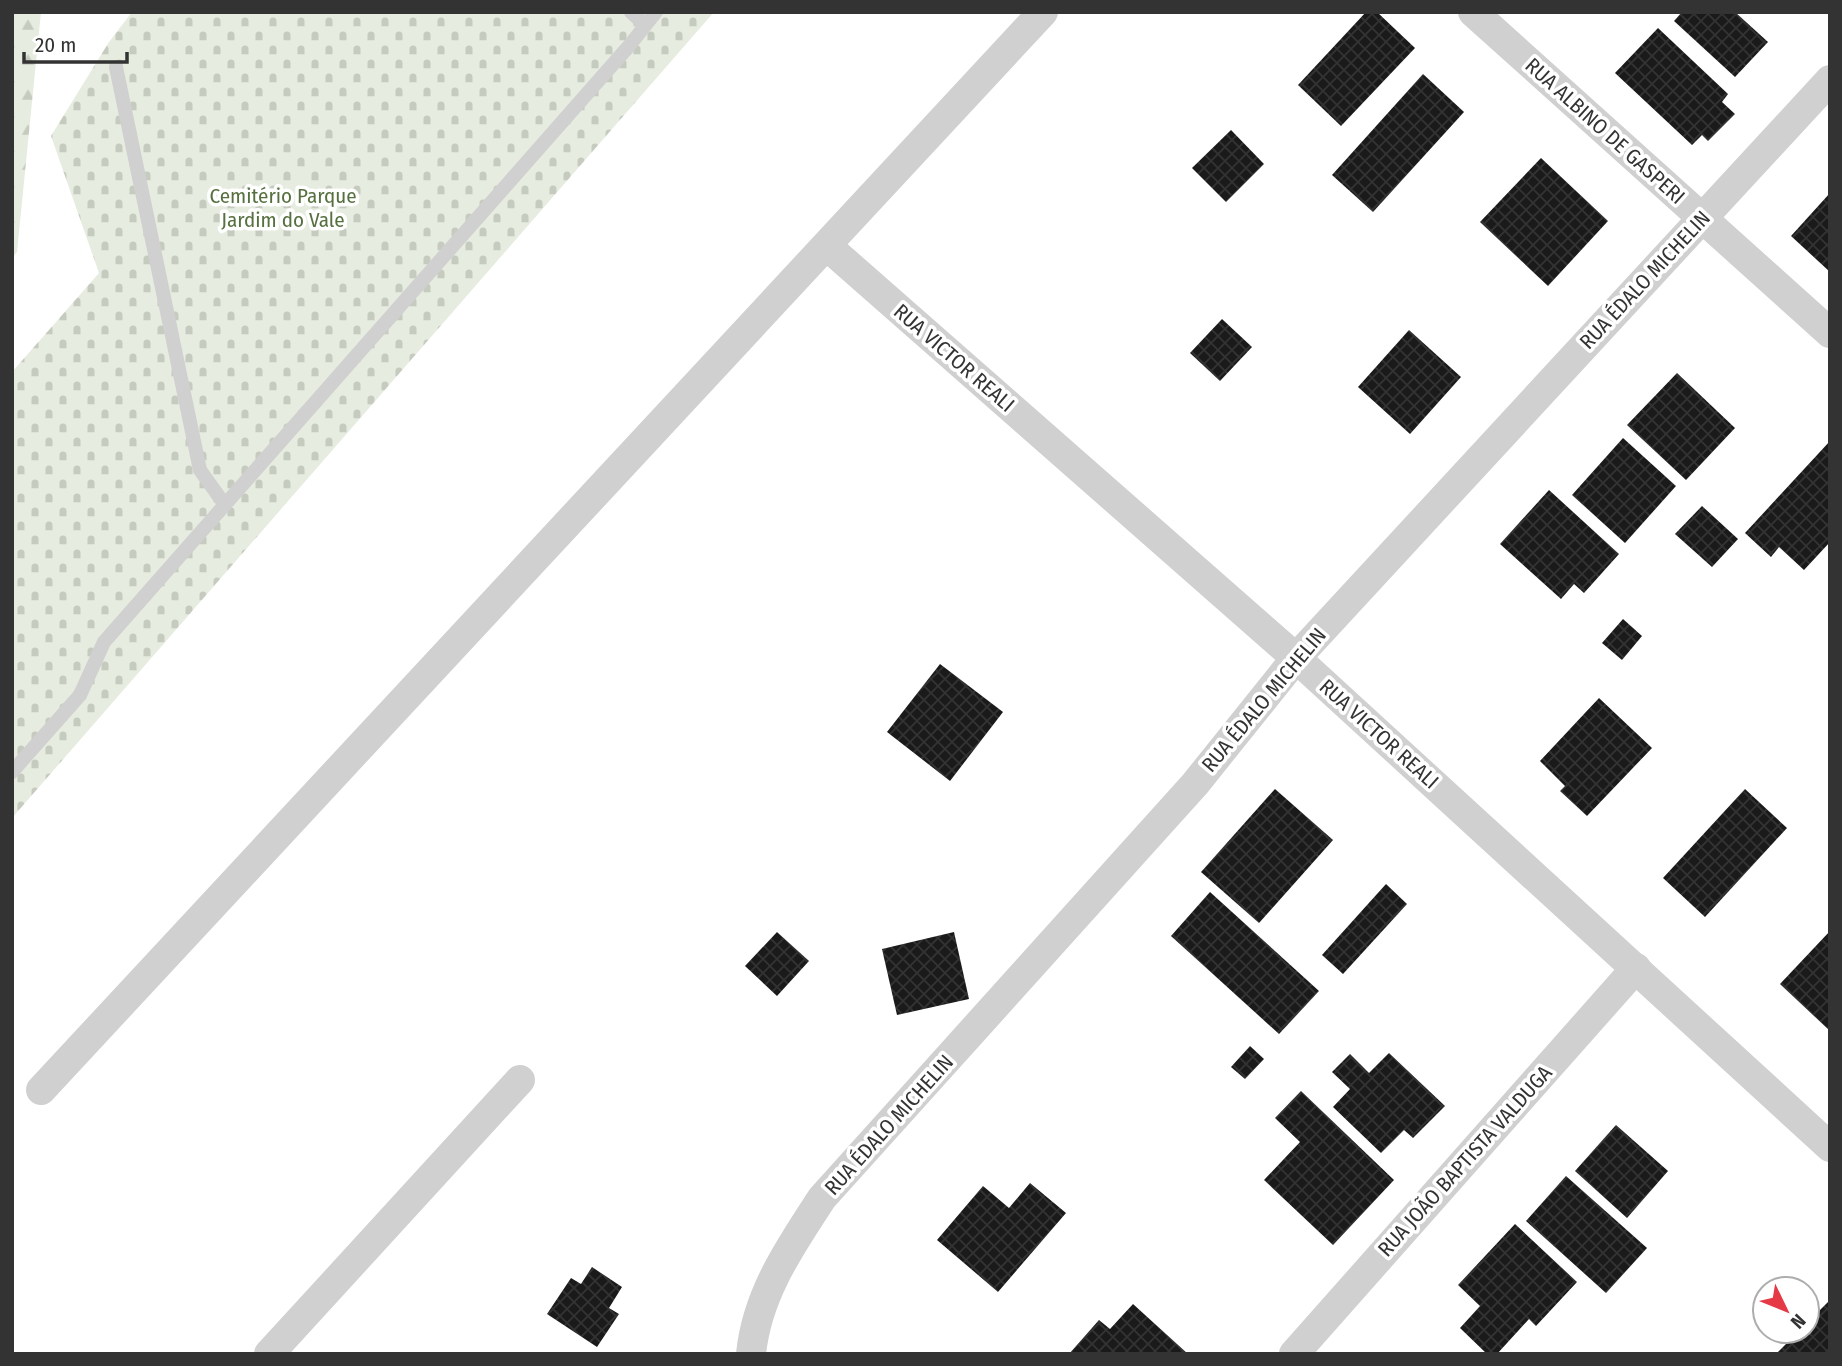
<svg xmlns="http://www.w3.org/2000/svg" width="1842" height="1366" viewBox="0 0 1842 1366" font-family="'Fira Sans Condensed',sans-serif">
  <defs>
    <pattern id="forest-firs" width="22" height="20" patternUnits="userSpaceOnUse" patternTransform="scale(1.75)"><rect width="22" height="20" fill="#e6ecdf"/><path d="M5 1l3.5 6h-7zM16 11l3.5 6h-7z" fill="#c6cbc0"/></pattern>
    <pattern id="cemetery-stones" width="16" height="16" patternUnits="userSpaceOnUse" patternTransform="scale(1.75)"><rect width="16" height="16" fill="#e6ecdf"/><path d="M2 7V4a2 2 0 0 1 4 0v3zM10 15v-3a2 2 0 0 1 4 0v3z" fill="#c6cbc0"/></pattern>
    <pattern id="building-cross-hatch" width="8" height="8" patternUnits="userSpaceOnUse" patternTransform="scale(1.75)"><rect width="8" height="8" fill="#1a1a1a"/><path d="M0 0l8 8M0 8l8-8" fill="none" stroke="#333"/></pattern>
  </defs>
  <rect width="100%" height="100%" fill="#fff"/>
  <polygon fill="url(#forest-firs)" points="12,12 41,12 17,252 12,258"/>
  <polygon fill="url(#cemetery-stones)" points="132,12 714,12 12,818 12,372 99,273 51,136 109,42"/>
  <g fill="url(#building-cross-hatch)">
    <polygon points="1366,12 1377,12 1415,48 1341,126 1298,85"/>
    <polygon points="1682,12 1735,12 1768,42 1735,77 1674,21"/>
    <polygon points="1658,28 1728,94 1722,102 1735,114 1708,141 1702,135 1692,145 1615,73"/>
    <polygon points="1423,74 1464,112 1373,212 1332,175"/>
    <polygon points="1231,130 1264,164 1226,202 1192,168"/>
    <polygon points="1541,158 1608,221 1548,286 1480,222"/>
    <polygon points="1830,193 1830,272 1791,236"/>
    <polygon points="1222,319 1252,347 1220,381 1190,353"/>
    <polygon points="1409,330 1461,377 1410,434 1358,387"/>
    <polygon points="1677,373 1735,428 1686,480 1627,425"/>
    <polygon points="1623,438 1676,486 1625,543 1572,495"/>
    <polygon points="1830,441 1830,542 1804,570 1779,547 1771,557 1745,533"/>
    <polygon points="1549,490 1619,554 1584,593 1574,584 1561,599 1500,544"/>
    <polygon points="1702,506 1738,539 1712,567 1675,534"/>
    <polygon points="1623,619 1642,636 1622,660 1602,643"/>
    <polygon points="940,664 1003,712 950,781 887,732"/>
    <polygon points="1599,698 1652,748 1587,816 1560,791 1565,786 1540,761"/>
    <polygon points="1275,789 1333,840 1259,923 1201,872"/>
    <polygon points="1745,789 1787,828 1705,917 1663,878"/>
    <polygon points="1386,884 1407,904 1343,974 1322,955"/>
    <polygon points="1210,892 1319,991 1279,1034 1171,936"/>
    <polygon points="1830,931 1830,1031 1780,984"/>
    <polygon points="777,932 809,961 777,996 745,966"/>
    <polygon points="954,932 969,999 897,1015 882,949"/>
    <polygon points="1250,1046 1264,1059 1245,1079 1231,1067"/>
    <polygon points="1389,1053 1445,1106 1413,1138 1404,1130 1381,1153 1333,1107 1350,1089 1332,1072 1350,1054 1369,1073"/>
    <polygon points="1301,1091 1394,1180 1333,1245 1264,1180 1300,1142 1275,1118"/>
    <polygon points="1616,1125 1668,1171 1627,1218 1575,1171"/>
    <polygon points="1566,1176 1647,1248 1606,1293 1526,1221"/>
    <polygon points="1030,1183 1066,1213 998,1292 937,1240 983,1186 1009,1208"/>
    <polygon points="1515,1224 1577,1282 1536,1326 1529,1319 1497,1354 1487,1354 1460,1328 1480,1306 1458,1285"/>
    <polygon points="592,1267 622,1287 609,1308 619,1314 597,1347 547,1314 571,1278 581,1284"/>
    <polygon points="1830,1300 1830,1354 1776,1354 1799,1331 1807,1331 1807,1323"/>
    <polygon points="1133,1304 1188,1354 1069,1354 1099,1320 1110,1329"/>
  </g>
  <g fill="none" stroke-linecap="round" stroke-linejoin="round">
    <g stroke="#d0d0d0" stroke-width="14">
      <polyline points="631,12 645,25"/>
      <polyline points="116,67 200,470 225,505"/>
      <polyline points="12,772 80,695 104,642 629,46 656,12"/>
    </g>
    <g stroke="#d0d0d0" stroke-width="30">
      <polyline points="1473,12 1830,333"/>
      <polyline points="827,246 1296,658 1830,1147"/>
      <polyline points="41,1090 1043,12"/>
      <polyline points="269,1354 520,1080"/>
      <path d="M751,1354c6,-60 39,-107 71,-156l373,-414 101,-126 534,-578"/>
      <polyline points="1294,1354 1636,968"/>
    </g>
  </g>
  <g text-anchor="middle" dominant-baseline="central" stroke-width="7" stroke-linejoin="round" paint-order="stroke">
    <g font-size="21" fill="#333" stroke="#fff">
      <text transform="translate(1605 131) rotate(42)">RUA ALBINO DE GASPERI</text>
      <text transform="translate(1645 280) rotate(-47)">RUA ÉDALO MICHELIN</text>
      <text transform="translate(954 358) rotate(41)">RUA VICTOR REALI</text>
      <text transform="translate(1264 700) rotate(-50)">RUA ÉDALO MICHELIN</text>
      <text transform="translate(1379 734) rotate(42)">RUA VICTOR REALI</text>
      <text transform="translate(889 1125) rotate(-48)">RUA ÉDALO MICHELIN</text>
      <text transform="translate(1465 1161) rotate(-48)">RUA JOÃO BAPTISTA VALDUGA</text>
    </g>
    <g font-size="21" fill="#56703f" stroke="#fff">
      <text x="283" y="196">Cemitério Parque<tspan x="283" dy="24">Jardim do Vale</tspan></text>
    </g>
  </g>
  <rect width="1842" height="1366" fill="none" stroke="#333333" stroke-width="28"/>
  <g transform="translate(1786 1310) rotate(133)"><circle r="33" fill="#ffffff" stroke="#adadad" stroke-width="2"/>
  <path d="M0-5L12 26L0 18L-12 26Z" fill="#e63946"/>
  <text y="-10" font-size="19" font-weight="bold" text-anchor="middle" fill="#333333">N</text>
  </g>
  <path d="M24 52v10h103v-10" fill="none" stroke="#333333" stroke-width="3.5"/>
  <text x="35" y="52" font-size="21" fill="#333333" stroke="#ffffff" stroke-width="5" paint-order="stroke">20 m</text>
</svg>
